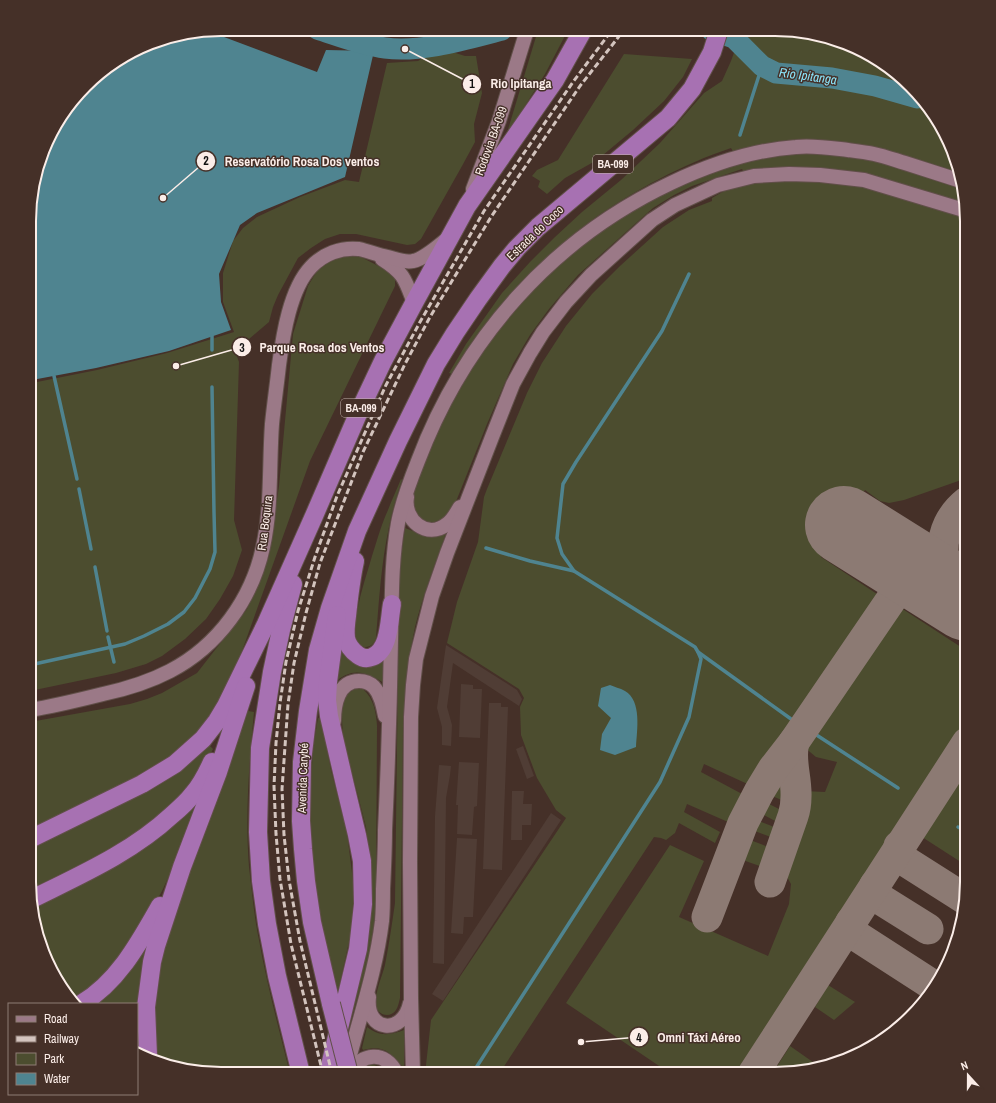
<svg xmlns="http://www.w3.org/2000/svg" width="996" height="1103" viewBox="0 0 996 1103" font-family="'Archivo Narrow',sans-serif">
  <rect width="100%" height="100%" fill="#453028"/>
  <g fill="#503d35">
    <polygon points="446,645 517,690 522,699 519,706 453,663 447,707 452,725 451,746 442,745 442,727 437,708"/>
    <polygon points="461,684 473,685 473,689 482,689 480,738 459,737"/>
    <polygon points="489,703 501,703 501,707 508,707 502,870 483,869"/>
    <polygon points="523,746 534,776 527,779 516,749"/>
    <polygon points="459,762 479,763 477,806 474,807 472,835 457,834 458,805 456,805"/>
    <polygon points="439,765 451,766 450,775 446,798 444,964 433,963 435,816"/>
    <polygon points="512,791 524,791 523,804 532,804 531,825 522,825 522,840 511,840"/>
    <polygon points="551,813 561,820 443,1001 432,994"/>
    <polygon points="457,838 477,839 473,917 464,917 463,934 451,933"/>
  </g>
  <g fill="#4c4d2f">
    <polygon points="538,30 568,30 545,74 506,136"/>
    <path d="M742,30l58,1 71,24 64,59 22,45 10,49v270l-63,22 -15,3 -9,-2 -15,-11 -44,67 62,41v3l-89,132 -15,15 -15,20 -10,19 -50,-23 -3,8 43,23 -16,27 -41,-18 -3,8 36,20 -5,11 -36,-20 -4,10 -9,7 -5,-2 -7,-1 -155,237h-74l6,-54 135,-202 -10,-8 -19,-32 -16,-43 -1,-28 4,-9 -5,-9 -72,-46 10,-41 21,-60 6,-45 3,-8 40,-96 15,-30 24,-37 26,-32 28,-28 43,-39 26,-17 23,-9v-3l19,-11 18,-7 -7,-11 -50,17 -18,9 -21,13 -75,67 -29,34 -19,26 -17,29 -26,60 -32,80 -13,15 -10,4 -6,-2 -5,-2 -7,-10v-18l10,-29 25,-55 32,-55 42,-52 27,-28 32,-26 33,-24 29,-18 31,-16 43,-17 23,-7 -10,-16c-48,16 -98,43 -139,72 -25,18 -47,39 -68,61 -14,13 -27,28 -39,43 -12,16 -23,33 -33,50l-3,-1 17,-29 36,-51 28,-31 25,-25 27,-25 39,-32 39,-37 44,-50 18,-12 9,-20z"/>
    <polygon points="440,48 465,56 476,56 482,93 474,124 475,142 462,166 421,239 415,244 407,245 356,234 340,234 325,239 311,248 298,258 278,295 273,307 269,322 235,351 239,362 234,520 242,550 233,576 220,599 206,619 185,639 162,656 146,664 116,673 30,691 32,383 97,370 167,353 234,332 223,302 223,273 233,241 243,228 257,217 300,197 345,180 359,182 387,63 418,61"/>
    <polygon points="624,54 692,59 683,77 664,101 633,130 597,160 565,178 547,194 538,187 540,181 532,176 537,170 558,160"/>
    <polygon points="344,255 361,257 388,271 395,279 395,286 310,461 242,651 225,692 210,719 192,742 169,760 30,832 30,722 130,704 147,699 162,693 197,673 247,609 269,556 279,486 293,334 308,286 317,271 328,262"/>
    <path d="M401,479l1,1c-5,15 -10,31 -13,47 -8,37 -10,74 -13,111 -2,7 -9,12 -16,7 -2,-2 -4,-6 -4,-8 -1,-5 0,-11 0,-16 2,-22 10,-44 16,-65 5,-15 9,-31 16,-46 4,-11 9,-21 13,-31z"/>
    <path d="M405,528l21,8 20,-3c-11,31 -23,62 -31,94 -7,33 -10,66 -12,100l-3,271c-1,4 -2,9 -4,12 -6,9 -20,5 -20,-6 -1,-13 6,-27 9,-39 4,-21 7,-41 10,-62l4,-312 1,-28z"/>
    <polygon points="898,606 967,651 967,720 738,1074 671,1074 566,1003 670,845 704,861 679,917 768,956 789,904 791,884 787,877 779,872 803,810 804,791 825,792 837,762 816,757 804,747 804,742 895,607"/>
    <path d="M339,648c10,17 28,21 46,13l-1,22c-19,-12 -32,-16 -50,0z"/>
    <path d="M358,688l5,1c11,10 13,23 14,37l-1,170c-1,16 -2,31 -5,47 -5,30 -15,59 -23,88l-2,-6 23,-173 -3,-25 -22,-86c-2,-16 -7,-48 14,-53z"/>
    <path d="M248,711l6,1c-5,52 -9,104 -5,155 3,24 5,49 10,73 8,45 20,89 31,134h-82l-54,-17 -2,-34 7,-66z"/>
    <path d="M318,718l3,1 10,51 16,63 6,48v23l-2,29 -13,58c-8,-33 -17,-67 -22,-102 -6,-44 -7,-93 -3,-137 1,-11 3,-22 5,-34z"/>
    <polygon points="209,745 213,749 207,761 189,788 138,835 29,893 30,845"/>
    <polygon points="785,767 787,771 792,796 791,802 784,801 772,796 780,772 782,769"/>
    <polygon points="967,769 967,866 922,837"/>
    <polygon points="197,800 201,801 181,850 162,891 139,932 116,967 75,1002 61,989 39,944 32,907"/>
    <polygon points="769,804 787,813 788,819 786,824 777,822 758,812 763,805"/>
    <polygon points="756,820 782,830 779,840 752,830"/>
    <polygon points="745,838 776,850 768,869 734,857"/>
    <polygon points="147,946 141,1053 137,1052 137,1004 93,1004 144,947"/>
    <polygon points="828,985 855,1002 834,1020 815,1007"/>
    <path d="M367,1027c13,10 23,8 37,3v36h-2c-13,-15 -19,-21 -39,-16l-1,-2z"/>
    <polygon points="790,1046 820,1067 788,1074 772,1074"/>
    <path d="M373,1064l12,7 2,3h-28c4,-6 7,-9 14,-10z"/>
  </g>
  <g fill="#4f8490">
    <polygon points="208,31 317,72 326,50 374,51 345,177 257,213 240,225 219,274 221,302 231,330 169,351 96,368 32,380 33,184 55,125 95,76 159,39"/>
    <path d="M610,685c4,2 10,3 15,6 17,10 12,39 11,56l-21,8 -15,-5 2,-16 9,-16 -13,-12 3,-18z"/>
  </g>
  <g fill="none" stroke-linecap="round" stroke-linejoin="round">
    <g stroke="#4f8490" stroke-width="3.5">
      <polyline points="740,135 762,66"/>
      <polyline points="212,336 212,350"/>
      <polyline points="54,376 77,479"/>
      <polyline points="79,489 91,549"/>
      <polyline points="486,548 530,561 574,571"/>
      <polyline points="95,567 107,631"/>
      <polyline points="108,637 114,662"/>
      <polyline points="698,652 798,724"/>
      <polyline points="30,665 125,644 144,636 168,624 184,612 195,598 210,569 215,552 214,512 212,387"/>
      <polyline points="815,734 898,788"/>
      <polyline points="958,827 967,832"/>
      <polyline points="472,1074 660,782 689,717 701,659 698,652 695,647 574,571 562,554 557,538 563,484 576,462 662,331 689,274"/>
    </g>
    <g stroke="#4f8490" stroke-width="21">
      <path d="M317,29c22,7 44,16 68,19 36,5 82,-9 117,-18"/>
      <polyline points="711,30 734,38 762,66 776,73 832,78 875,86 917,98"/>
    </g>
    <g stroke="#8c7a73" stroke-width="31">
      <path d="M967,502c-33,26 -31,71 0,98"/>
      <polyline points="899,846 899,854 902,859 965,899"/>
      <path d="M770,882l23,-66c2,-6 3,-13 3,-19 1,-19 -7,-37 -2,-55"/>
      <polyline points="875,885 875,892 880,899 928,929"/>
      <polyline points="707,917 743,823 759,792 773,769 794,742 897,591 909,577 912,574 917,572 922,574"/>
      <polyline points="851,922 851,929 855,935 934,986"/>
      <polyline points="753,1074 967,743"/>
    </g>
    <polyline stroke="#8c7a73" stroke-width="78" points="844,525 967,602"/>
    <g stroke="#614f49" stroke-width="16">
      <g id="secondary">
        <polyline points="473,189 499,121 527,30"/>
        <path d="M382,259c22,14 23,20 32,44"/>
        <path d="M407,497c-4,23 20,43 40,27 6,-4 9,-11 13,-17"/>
        <path d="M30,710c25,-4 49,-10 73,-16 23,-5 46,-12 67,-23 48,-25 82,-72 93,-124 9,-41 6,-82 9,-123 2,-20 5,-40 7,-59 4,-30 11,-76 32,-98 12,-13 30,-20 48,-18 9,2 19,6 29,8 8,2 16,6 25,4 11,-2 25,-15 34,-22"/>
        <path d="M334,721c0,-16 4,-40 25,-40 6,0 11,2 15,6 7,8 9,19 11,29"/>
        <path d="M369,997c-4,35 34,39 41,6"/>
        <path d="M347,1067c12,-48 29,-96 35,-146 1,-11 1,-22 1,-32 1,-20 2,-40 2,-59 3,-63 5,-127 6,-190 1,-39 0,-78 7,-117 4,-21 12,-42 20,-62 46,-122 134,-222 253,-278 40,-19 80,-33 125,-36 17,-2 35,1 52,3 8,1 17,2 26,4 10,2 21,6 31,9 19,6 37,12 56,18"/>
        <path d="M348,1074c14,-21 37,-25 49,0"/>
        <polyline points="413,1074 411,998 410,862 411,717 413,685 416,659 432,596 447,553 492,437 513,384 530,353 543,332 566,302 591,275 652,220 675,205 718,185 754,176 789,174 820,175 864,180 967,211"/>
      </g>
    </g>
    <g stroke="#614f49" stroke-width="20">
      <g id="highway">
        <path d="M355,561c-4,18 -6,36 -8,55 -1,7 -2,14 -1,22 1,6 6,13 12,17 4,3 9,4 14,2 18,-7 17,-37 20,-53"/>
        <polyline points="293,584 281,630 272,672 260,748 258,832 261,881 267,924 277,976 301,1074"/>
        <polyline points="30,839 142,784 175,764 203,739 217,721 226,706 266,624 314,516 358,414 383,361 414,303 467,206 555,80 583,30"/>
        <path d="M30,900c50,-25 101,-47 142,-85 7,-6 15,-13 21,-21 8,-9 14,-21 19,-32"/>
        <path d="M81,1004c37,-22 58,-61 79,-98"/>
        <polyline points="331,1004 312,922 306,881 303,849 301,821 302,762 308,711 318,650 330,608 357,531 398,441 436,364 455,333 478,299 502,266 517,248 538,227 668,118 692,89 712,52 719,30"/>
        <polyline points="148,1055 146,1007 152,962 156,946 182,867 218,772 246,686"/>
        <polyline points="328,1074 358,949 363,904 362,861 357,835 345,785 329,716 327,700 328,682 337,615"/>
      </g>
    </g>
    <use href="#secondary" stroke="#9b7987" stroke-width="14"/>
    <use href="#highway" stroke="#a771b2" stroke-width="18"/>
    <g stroke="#d3c4be" stroke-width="3" stroke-dasharray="6 3" stroke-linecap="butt">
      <polyline points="323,1074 291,944 280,879 276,834 274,786 276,743 280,703 286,662 298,611 315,557 337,496 386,385 420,322 484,211 573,82 612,30"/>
      <polyline points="332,1074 300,941 289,880 284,835 282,789 288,704 294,663 306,613 320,563 363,452 405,364 430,317 491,217 580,86 624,30"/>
    </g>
    <g stroke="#614f49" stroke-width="20" stroke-linecap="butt">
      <polyline id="highway-bridge" points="331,1004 349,1074"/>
    </g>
    <use href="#highway-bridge" stroke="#a771b2" stroke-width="18"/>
  </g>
  <g text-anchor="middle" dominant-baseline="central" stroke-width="3" stroke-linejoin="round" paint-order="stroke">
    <g fill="#453028" stroke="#c4b4ae" stroke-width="1">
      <rect x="593" y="155" width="40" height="18" rx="3"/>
      <rect x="341" y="399" width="40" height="18" rx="3"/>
    </g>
    <g font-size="11" font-weight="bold" fill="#fbede8">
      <text x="613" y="164">BA-099</text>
      <text x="361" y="408">BA-099</text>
    </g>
    <g font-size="12" fill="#fbede8" stroke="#453028">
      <text transform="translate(491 141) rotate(-70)">Rodovia BA-099</text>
      <text transform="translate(535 233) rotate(-44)">Estrada do Coco</text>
      <text transform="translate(265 523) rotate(-83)">Rua Boquira</text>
      <text transform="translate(303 778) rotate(-88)">Avenida Carybé</text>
    </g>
    <g font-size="13" font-style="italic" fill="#8be4f9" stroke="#453028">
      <text transform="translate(808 76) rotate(8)">Rio Ipitanga</text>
    </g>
  </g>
  <path d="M0 0H996V1103H0ZM221 36H775A185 185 0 0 1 960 221V882A185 185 0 0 1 775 1067H221A185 185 0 0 1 36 882V221A185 185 0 0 1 221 36Z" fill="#453028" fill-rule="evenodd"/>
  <path fill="none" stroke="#fbede8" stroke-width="2" d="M221 36H775A185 185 0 0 1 960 221V882A185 185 0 0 1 775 1067H221A185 185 0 0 1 36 882V221A185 185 0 0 1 221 36Z"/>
  <path fill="none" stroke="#fbede8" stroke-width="1.5" d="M405 49L472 84M163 198L206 161M176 366L242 347M581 1042L639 1037"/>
  <g fill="#fbede8" stroke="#453028" stroke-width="1.5">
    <circle cx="405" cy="49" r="4"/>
    <circle cx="163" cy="198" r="4"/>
    <circle cx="176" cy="366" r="4"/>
    <circle cx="581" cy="1042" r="4"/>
    <circle cx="472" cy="84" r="10"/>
    <circle cx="206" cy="161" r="10"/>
    <circle cx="242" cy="347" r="10"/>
    <circle cx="639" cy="1037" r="10"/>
  </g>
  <g font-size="12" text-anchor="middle" font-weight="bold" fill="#111">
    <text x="472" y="88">1</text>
    <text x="206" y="165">2</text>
    <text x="242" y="352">3</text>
    <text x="639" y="1042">4</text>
  </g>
  <g font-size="13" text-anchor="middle" font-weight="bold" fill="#fbede8" stroke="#453028" stroke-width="3" stroke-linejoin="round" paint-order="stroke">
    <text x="521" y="88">Rio Ipitanga</text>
    <text x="302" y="166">Reservatório Rosa Dos ventos</text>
    <text x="322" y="352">Parque Rosa dos Ventos</text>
    <text x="699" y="1042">Omni Táxi Aéreo</text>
  </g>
  <rect x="8" y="1003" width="130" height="92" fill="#453028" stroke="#8e7c75"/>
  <rect x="16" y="1016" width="20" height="6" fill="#9b7987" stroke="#8e7c75"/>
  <text x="44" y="1023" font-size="12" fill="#fbede8">Road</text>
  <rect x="16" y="1036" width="20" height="6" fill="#d3c4be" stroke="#8e7c75"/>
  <text x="44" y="1043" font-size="12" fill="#fbede8">Railway</text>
  <rect x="16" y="1053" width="20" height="12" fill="#4c4d2f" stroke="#8e7c75"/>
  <text x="44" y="1063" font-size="12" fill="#fbede8">Park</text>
  <rect x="16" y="1073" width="20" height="12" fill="#4f8490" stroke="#8e7c75"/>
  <text x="44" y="1083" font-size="12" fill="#fbede8">Water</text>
  <g transform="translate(968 1075) rotate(339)" stroke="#453028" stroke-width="3" paint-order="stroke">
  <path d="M0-3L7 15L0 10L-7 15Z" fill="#fbede8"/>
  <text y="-6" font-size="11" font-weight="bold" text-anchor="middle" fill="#fbede8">N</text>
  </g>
</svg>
